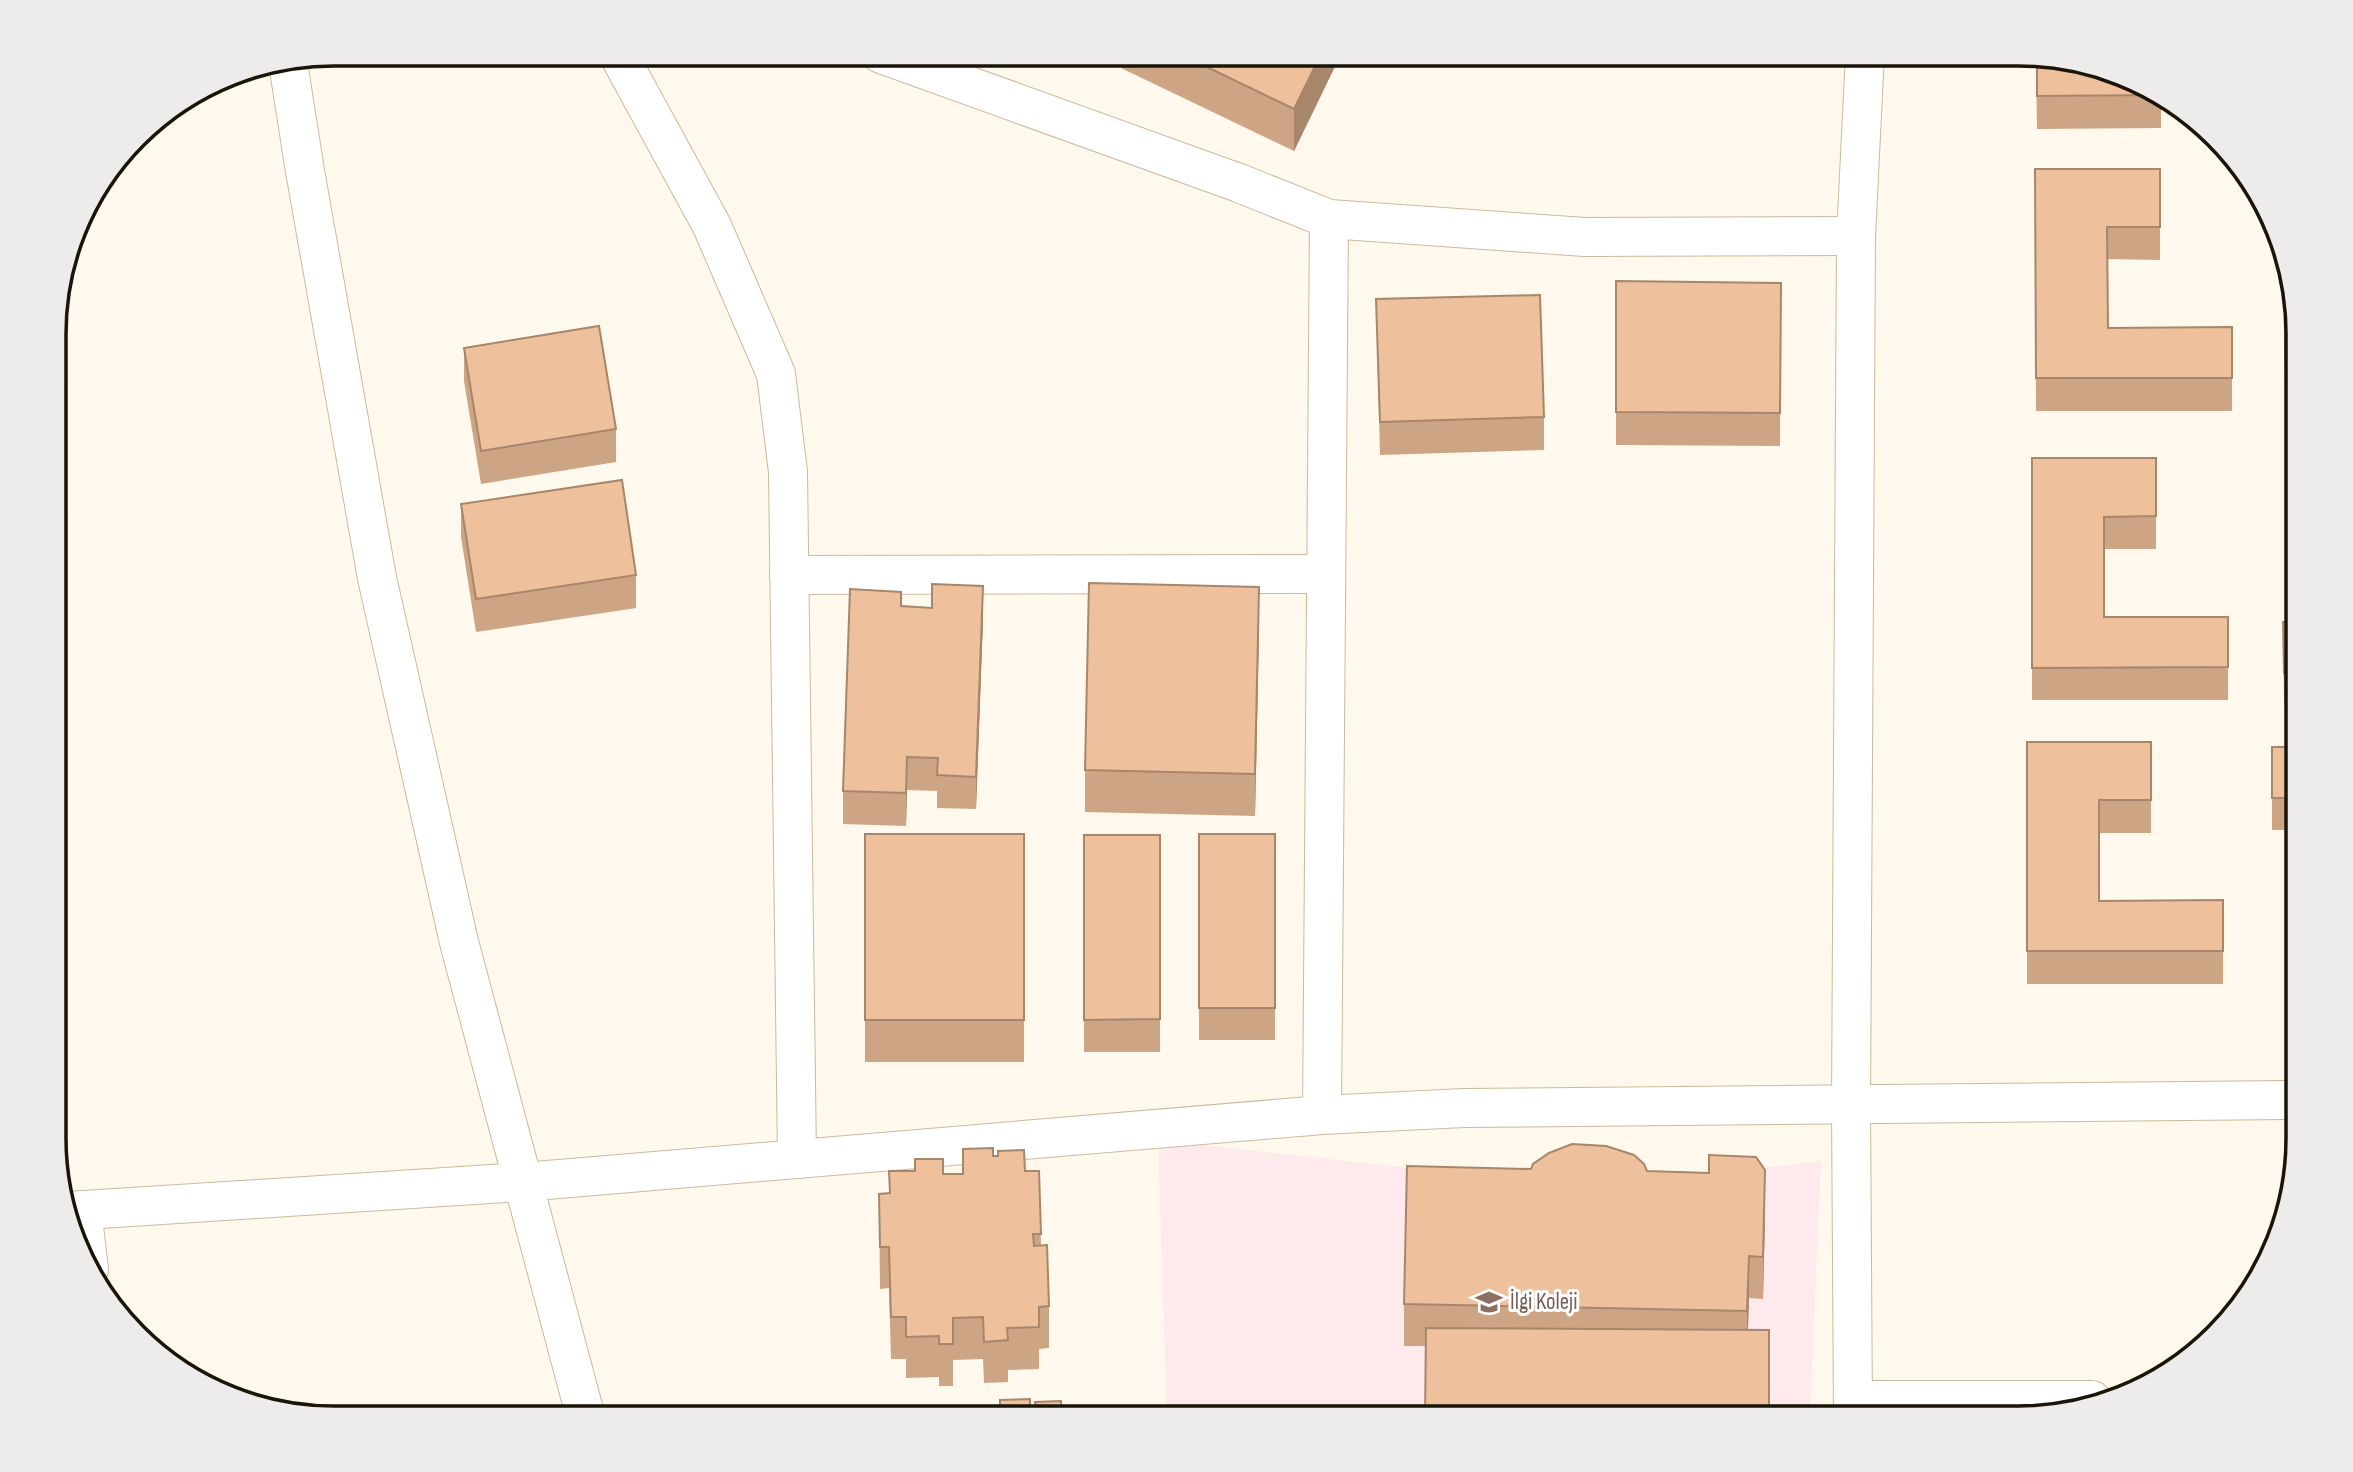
<svg xmlns="http://www.w3.org/2000/svg" width="2353" height="1472" viewBox="0 0 2353 1472" font-family="'Sofia Sans Condensed',sans-serif">
  <rect width="100%" height="100%" fill="#fff8ec"/>
  <polygon fill="#fee9ed" points="1158,1140 1572,1186 1606,1187 1821,1161 1810,1417 1167,1417"/>
  <g fill="none" stroke-linecap="round" stroke-linejoin="round">
    <g stroke="#caba9d" stroke-width="40">
      <g id="minor">
        <polyline points="618,54 712,226 776,374 788,472 797,1159"/>
        <polyline points="881,54 1239,183 1329,219 1585,237 1856,236"/>
        <polyline points="288,63 305,171 377,578 459,942 586,1418"/>
        <polyline points="789,575 1326,574"/>
        <polyline points="1322,1115 1329,219"/>
        <polyline points="82,1210 89,1269"/>
        <polyline points="69,1211 523,1182 1322,1115 1464,1108 2298,1100"/>
        <polyline points="1854,1400 2092,1400"/>
        <polyline points="1853,1417 1851,1105 1856,236 1865,54"/>
      </g>
    </g>
    <use href="#minor" stroke="#fff" stroke-width="38"/>
  </g>
  <g fill="#cda585">
    <polygon points="1121,54 1341,54 1294,151 1121,68"/>
    <polygon points="2036,57 2161,95 2161,128 2037,129"/>
    <polygon points="2035,169 2160,169 2160,260 2107,259 2108,328 2232,327 2232,411 2036,411"/>
    <polygon points="1616,281 1781,283 1780,446 1616,445"/>
    <polygon points="1376,299 1544,417 1544,450 1380,455"/>
    <polygon points="2285,333 2298,333 2298,416 2286,416"/>
    <polygon points="464,348 616,429 616,462 481,484 464,381"/>
    <polygon points="2032,458 2156,458 2156,549 2104,549 2104,617 2228,617 2228,700 2032,700"/>
    <polygon points="461,504 636,575 636,608 476,632 461,537"/>
    <polygon points="901,606 983,619 976,809 937,808 937,791 907,790 906,826 843,824 843,791"/>
    <polygon points="2283,622 2298,622 2298,705 2284,705"/>
    <polygon points="1259,628 1255,816 1085,812 1085,770"/>
    <polygon points="2027,742 2151,742 2151,833 2099,833 2099,901 2223,900 2223,984 2027,984"/>
    <rect x="2272" y="747" width="26" height="83"/>
    <rect x="865" y="834" width="159" height="228"/>
    <rect x="1199" y="834" width="76" height="206"/>
    <rect x="1084" y="835" width="76" height="217"/>
    <polygon points="993,1156 1025,1171 1039,1171 1041,1245 1049,1306 1049,1348 1039,1349 1039,1369 1008,1370 1008,1382 984,1383 983,1359 953,1360 953,1386 939,1386 939,1377 906,1378 906,1359 891,1359 889,1288 880,1289 879,1194 889,1194 943,1174 963,1174"/>
    <polygon points="1531,1169 1647,1171 1765,1212 1763,1299 1749,1298 1748,1330 1425,1346 1404,1346 1404,1304"/>
  </g>
  <g fill="#a7866c">
    <polygon points="1321,54 1341,54 1294,151 1294,109"/>
    <polygon points="983,586 983,619 976,809 976,777"/>
    <polygon points="1259,587 1259,628 1255,816 1255,774"/>
    <polygon points="907,757 907,790 906,826 906,793"/>
    <polygon points="1765,1170 1765,1212 1763,1299 1763,1257"/>
    <polygon points="1749,1256 1749,1298 1747,1353 1747,1311"/>
  </g>
  <g fill="#eec09b" stroke="#a7866c" stroke-width="2">
    <polygon points="1180,54 1321,54 1294,109"/>
    <polygon points="2037,57 2108,69 2161,95 2037,96"/>
    <polygon points="2035,169 2160,169 2160,227 2107,227 2108,328 2232,327 2232,378 2036,378"/>
    <polygon points="1616,281 1781,283 1780,413 1616,412"/>
    <polygon points="1540,295 1544,417 1380,422 1376,299"/>
    <polygon points="599,326 616,429 481,451 464,348"/>
    <polygon points="2285,333 2298,333 2298,383 2286,383"/>
    <polygon points="2032,458 2156,458 2156,516 2104,517 2104,617 2228,617 2228,667 2032,668"/>
    <polygon points="622,480 636,575 476,599 461,504"/>
    <polygon points="1089,583 1259,587 1255,774 1085,770"/>
    <polygon points="932,584 983,586 976,777 937,775 938,758 907,757 906,793 843,791 850,589 901,592 901,606 932,608"/>
    <polygon points="2283,622 2298,622 2298,673 2284,673"/>
    <polygon points="2027,742 2151,742 2151,800 2099,800 2099,901 2223,900 2223,951 2027,951"/>
    <rect x="2272" y="747" width="26" height="51"/>
    <rect x="865" y="834" width="159" height="186"/>
    <rect x="1199" y="834" width="76" height="174"/>
    <polygon points="1084,835 1160,835 1160,1019 1084,1020"/>
    <polygon points="1572,1144 1606,1146 1634,1155 1644,1164 1647,1171 1709,1173 1709,1155 1756,1157 1765,1170 1763,1257 1749,1256 1747,1311 1404,1304 1407,1166 1531,1169 1533,1164 1549,1153"/>
    <polygon points="993,1148 993,1156 998,1156 998,1151 1024,1150 1025,1171 1039,1171 1041,1234 1033,1234 1034,1246 1047,1245 1049,1306 1039,1307 1039,1327 1007,1328 1008,1340 984,1342 983,1317 953,1318 953,1344 939,1344 939,1336 906,1337 906,1317 891,1317 889,1247 880,1247 879,1194 890,1193 889,1171 915,1171 915,1159 943,1159 943,1174 963,1174 963,1149"/>
    <polygon points="1426,1328 1769,1330 1769,1417 1425,1417"/>
    <polygon points="1030,1399 1030,1407 1036,1407 1035,1402 1061,1401 1062,1418 1000,1418 1000,1400"/>
    <polygon points="980,1410 980,1418 952,1418 952,1411"/>
  </g>
  <defs>
    <g id="school-bare" transform="scale(2.1)"><path d="M0-5L7-2L0 1L-7-2ZM-4 1L0 2.5L4 1V4Q0 6-4 4Z" fill="#8d6e63" stroke="#fff" stroke-width="2.5" paint-order="stroke"/></g>
  </defs>
  <g fill-rule="evenodd">
    <use href="#school-bare" x="1489" y="1302"/>
  </g>
  <g text-anchor="middle" dominant-baseline="central" stroke-width="6" stroke-linejoin="round" paint-order="stroke">
    <g font-size="23" fill="#785e54" stroke="#fff" text-anchor="start">
      <text x="1510" y="1302">İlgi Koleji</text>
    </g>
  </g>
  <path d="M0 0H2353V1472H0ZM334 66H2018A268 268 0 0 1 2286 334V1138A268 268 0 0 1 2018 1406H334A268 268 0 0 1 66 1138V334A268 268 0 0 1 334 66Z" fill="#edeceb" fill-rule="evenodd"/>
  <path fill="none" stroke="#1a1409" stroke-width="3.5" d="M334 66H2018A268 268 0 0 1 2286 334V1138A268 268 0 0 1 2018 1406H334A268 268 0 0 1 66 1138V334A268 268 0 0 1 334 66Z"/>
</svg>
